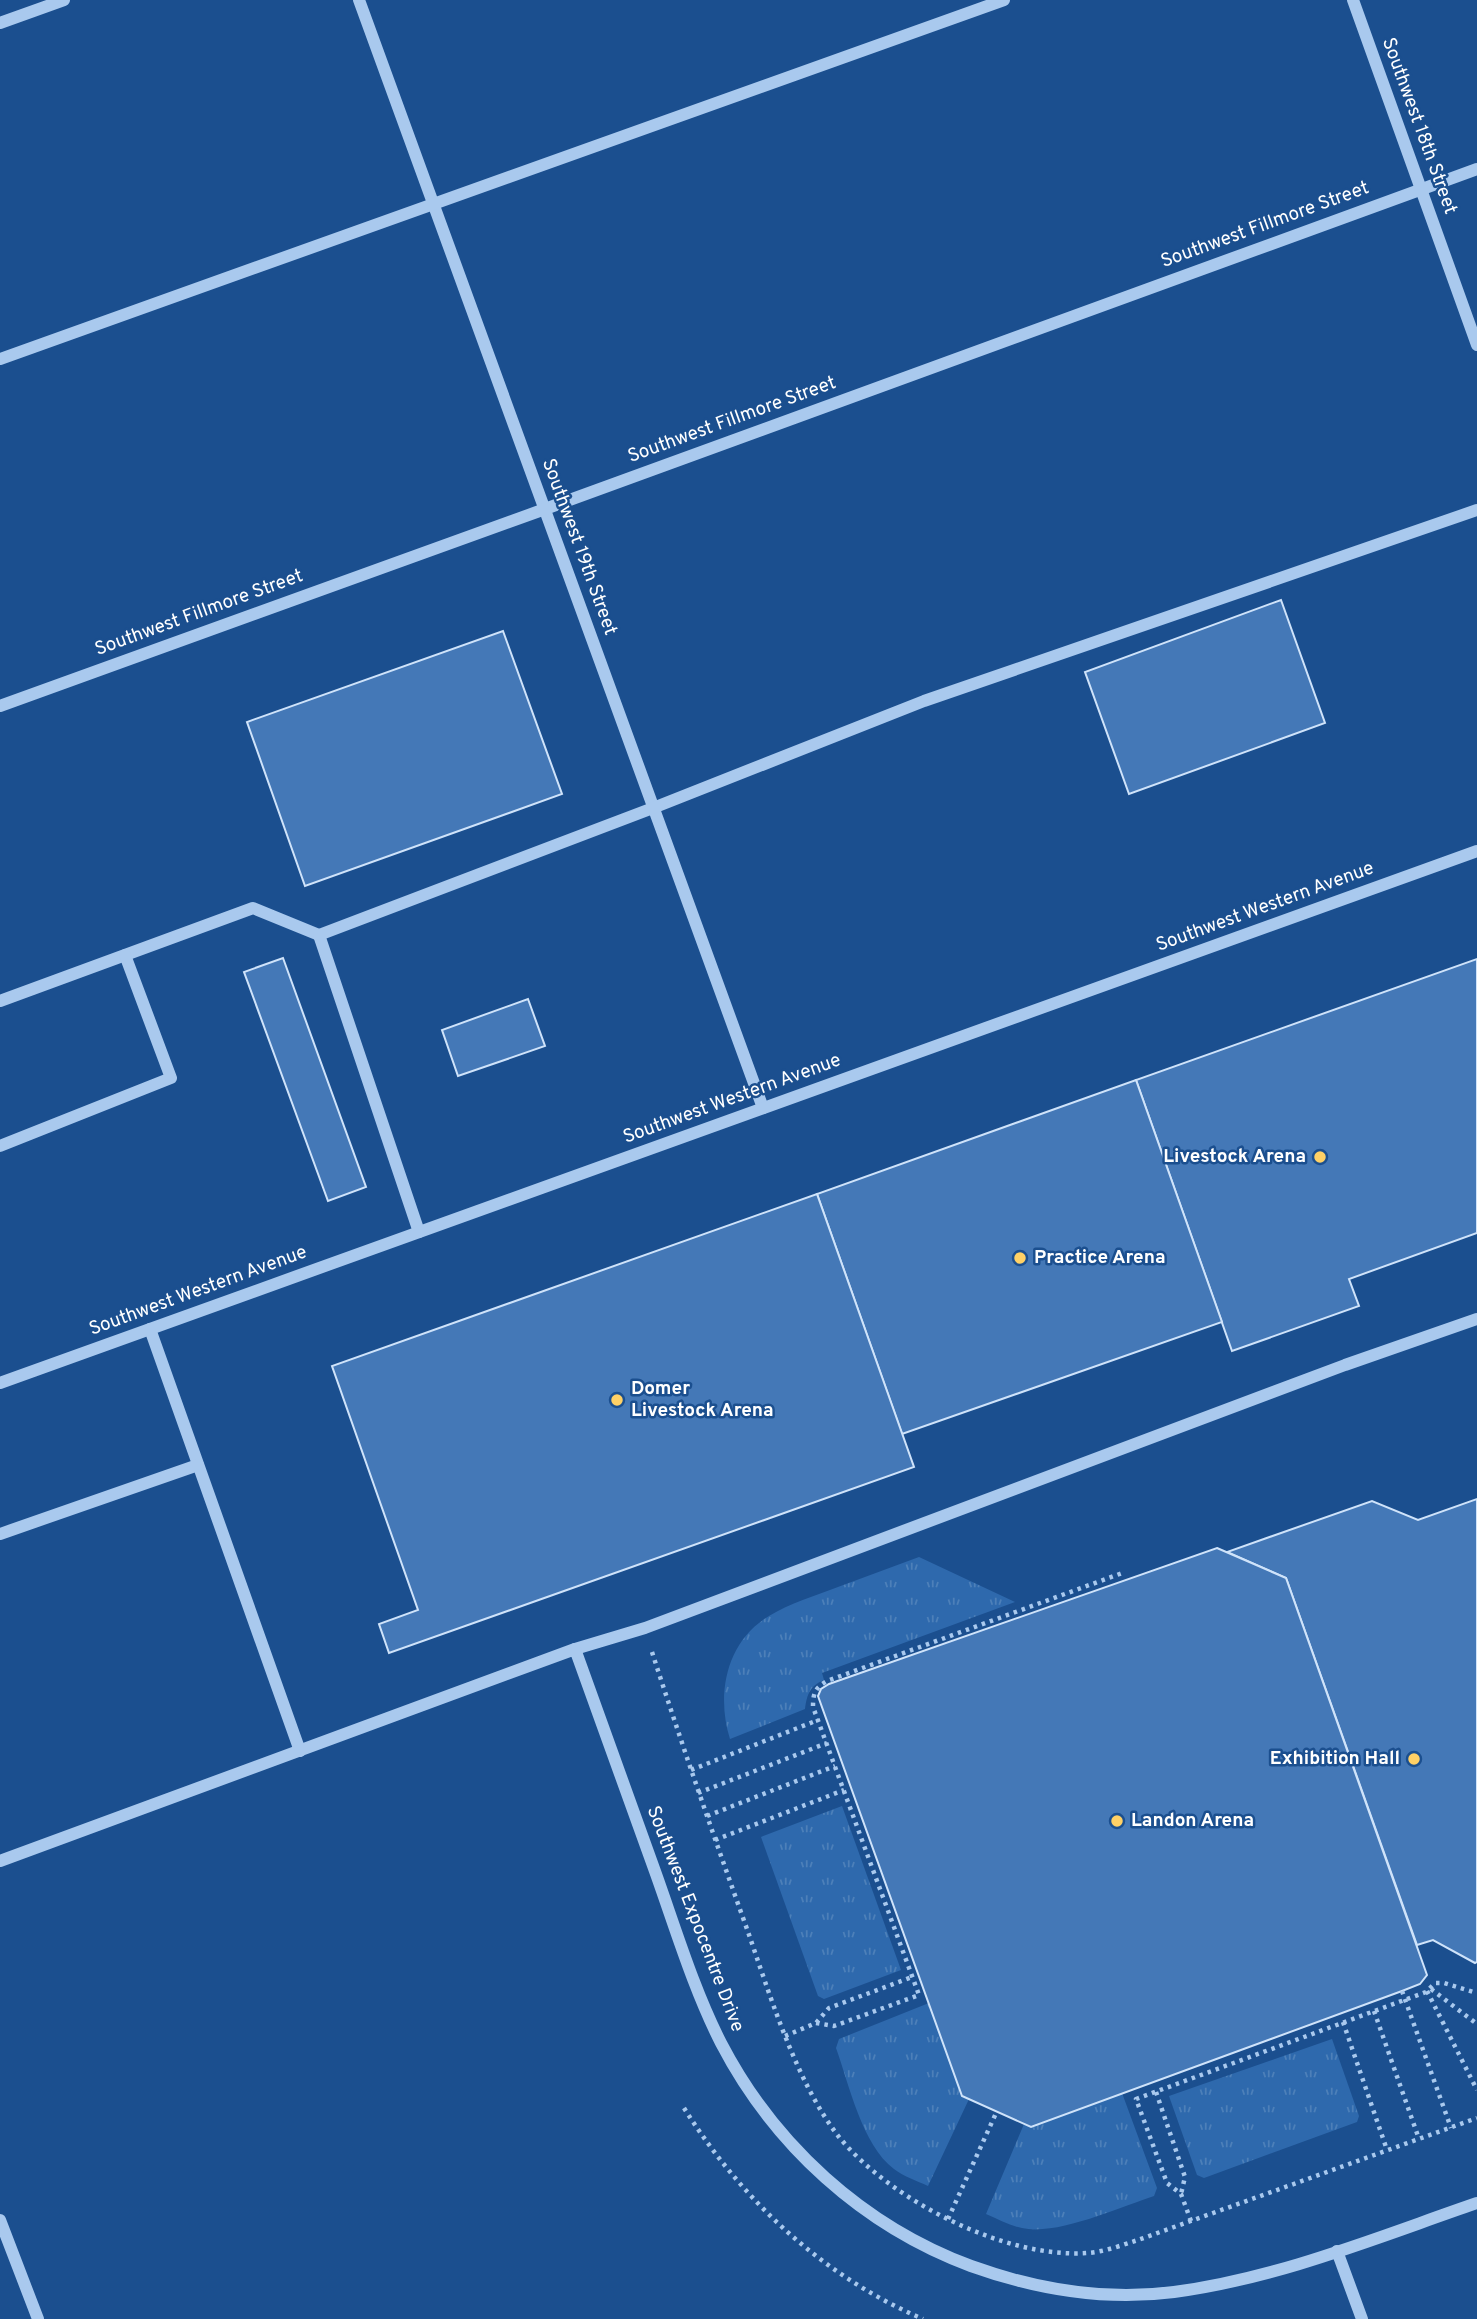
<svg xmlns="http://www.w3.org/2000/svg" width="1477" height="2319" viewBox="0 0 1477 2319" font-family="Overpass,sans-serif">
  <defs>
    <pattern id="grass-tufts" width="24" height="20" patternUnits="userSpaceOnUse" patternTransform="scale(1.75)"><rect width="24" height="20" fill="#2e69ad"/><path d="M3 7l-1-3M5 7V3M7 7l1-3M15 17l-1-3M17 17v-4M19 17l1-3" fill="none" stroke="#4d80b9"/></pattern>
  </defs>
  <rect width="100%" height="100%" fill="#1b4f8f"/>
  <g fill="url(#grass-tufts)">
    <path d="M919,1557l96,45 -193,71 2,7c-14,6 -17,14 -19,29l-75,30c-14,-44 -4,-98 39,-123 21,-13 46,-20 69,-29 27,-10 54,-20 81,-30z"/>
    <polygon points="842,1806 901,1970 824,1999 818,1996 761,1837"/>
    <path d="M929,2003l40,96 -41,87c-11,-5 -25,-10 -34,-17 -32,-24 -45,-85 -58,-121l3,-9z"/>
    <polygon points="1332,2039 1359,2116 1357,2122 1204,2178 1197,2175 1169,2096"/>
    <path d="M1122,2093l35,95 -3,8c-34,11 -97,40 -132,32 -12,-2 -24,-9 -36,-14l38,-90 7,3z"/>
  </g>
  <g fill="#4478b7" stroke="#cfe3fa" stroke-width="2">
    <polygon points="1281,600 1325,723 1129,794 1085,672"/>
    <polygon points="503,631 562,794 305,886 247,722"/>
    <polygon points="283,958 366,1187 328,1201 244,972"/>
    <polygon points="1477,959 1477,1233 1349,1279 1359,1306 1232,1351 1136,1080"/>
    <polygon points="528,999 545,1046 458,1076 442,1030"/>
    <polygon points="1136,1080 1222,1322 902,1434 817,1194"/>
    <polygon points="817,1194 914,1467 389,1653 379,1624 418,1610 332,1366"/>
    <polygon points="1477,1499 1477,1962 1475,1963 1433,1940 1417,1945 1286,1578 1227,1552 1372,1501 1418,1520"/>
    <polygon points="1217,1548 1286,1578 1427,1975 1420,1984 1402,1991 1031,2127 962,2096 818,1696 821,1689 829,1684"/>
  </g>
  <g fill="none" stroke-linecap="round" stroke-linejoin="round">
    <g stroke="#a9c9ee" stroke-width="4.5" stroke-dasharray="3.5 5" stroke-linecap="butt">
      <path d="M652,1652c30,93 62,185 95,277 23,66 49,153 92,208 51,63 166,122 248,116 17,-1 35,-8 51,-13l339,-122"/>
      <polyline points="691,1770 818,1720"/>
      <polyline points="698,1793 827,1743"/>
      <polyline points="707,1816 835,1766"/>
      <polyline points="715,1840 844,1790"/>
      <polyline points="1431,1989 1477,2024"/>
      <polyline points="1402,1991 1451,2128"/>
      <polyline points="1427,1991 1477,2090"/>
      <polyline points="1374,2011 1419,2139"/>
      <polyline points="1343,2022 1387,2150"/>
      <path d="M816,2023l18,3 85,-31 -106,-288c0,-14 2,-19 14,-26l298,-109"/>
      <polyline points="785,2036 816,2023 829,2008 912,1977"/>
      <polyline points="1156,2092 1185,2177 1181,2194"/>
      <path d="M684,2108c58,92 138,168 239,211"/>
      <polyline points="948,2219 997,2111"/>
      <polyline points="1191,2221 1181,2194 1167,2183 1136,2099 1426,1992 1435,1983 1444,1983 1477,1993"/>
    </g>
    <g stroke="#a9c9ee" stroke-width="12">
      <polyline points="359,0 763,1108"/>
      <polyline points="1353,0 1477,345"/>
      <polyline points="0,23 64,0"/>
      <polyline points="0,359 1004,0"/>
      <polyline points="0,706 545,509 1477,169"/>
      <polyline points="0,1001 253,908 319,935"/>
      <polyline points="0,1146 171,1078 125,955"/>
      <polyline points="419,1232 319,935 653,808 924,701 1477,510"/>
      <polyline points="150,1329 300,1751"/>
      <polyline points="0,1383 1477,851"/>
      <polyline points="0,1534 198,1465"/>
      <polyline points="575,1649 645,1628 1345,1365 1477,1319"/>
      <path d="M0,1861l575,-212c27,75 54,150 81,225 20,56 38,116 65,169 53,102 142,183 250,223 64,23 134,35 203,26 105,-14 204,-55 303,-89"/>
      <polyline points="0,2220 38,2319"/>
      <polyline points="1337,2251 1362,2319"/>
    </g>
  </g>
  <g fill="#ffd166" stroke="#1b4f8f" stroke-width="2.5">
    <circle cx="1320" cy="1157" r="7"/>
    <circle cx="1020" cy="1258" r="7"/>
    <circle cx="617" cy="1400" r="7"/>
    <circle cx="1414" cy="1759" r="7"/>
    <circle cx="1117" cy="1821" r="7"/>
  </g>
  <g text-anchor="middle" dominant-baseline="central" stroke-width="5" stroke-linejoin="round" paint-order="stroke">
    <g font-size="19" fill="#fff" stroke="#1b4f8f">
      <text transform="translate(1419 126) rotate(70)">Southwest 18th Street</text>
      <text transform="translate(1265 225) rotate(-20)">Southwest Fillmore Street</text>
      <text transform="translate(732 420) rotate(-20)">Southwest Fillmore Street</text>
      <text transform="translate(579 547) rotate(70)">Southwest 19th Street</text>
      <text transform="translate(199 613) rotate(-20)">Southwest Fillmore Street</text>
      <text transform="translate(1265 907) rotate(-20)">Southwest Western Avenue</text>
      <text transform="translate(732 1099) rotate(-20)">Southwest Western Avenue</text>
      <text transform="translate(198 1291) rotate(-20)">Southwest Western Avenue</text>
      <text transform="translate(695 1919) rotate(69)">Southwest Expocentre Drive</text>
    </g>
    <g font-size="19" font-weight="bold" fill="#fff" stroke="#1b4f8f" text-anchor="start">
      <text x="1306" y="1157" text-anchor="end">Livestock Arena</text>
      <text x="1034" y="1258">Practice Arena</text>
      <text x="631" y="1389">Domer<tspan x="631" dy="22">Livestock Arena</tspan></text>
      <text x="1400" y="1759" text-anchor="end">Exhibition Hall</text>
      <text x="1131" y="1821">Landon Arena</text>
    </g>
  </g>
</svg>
